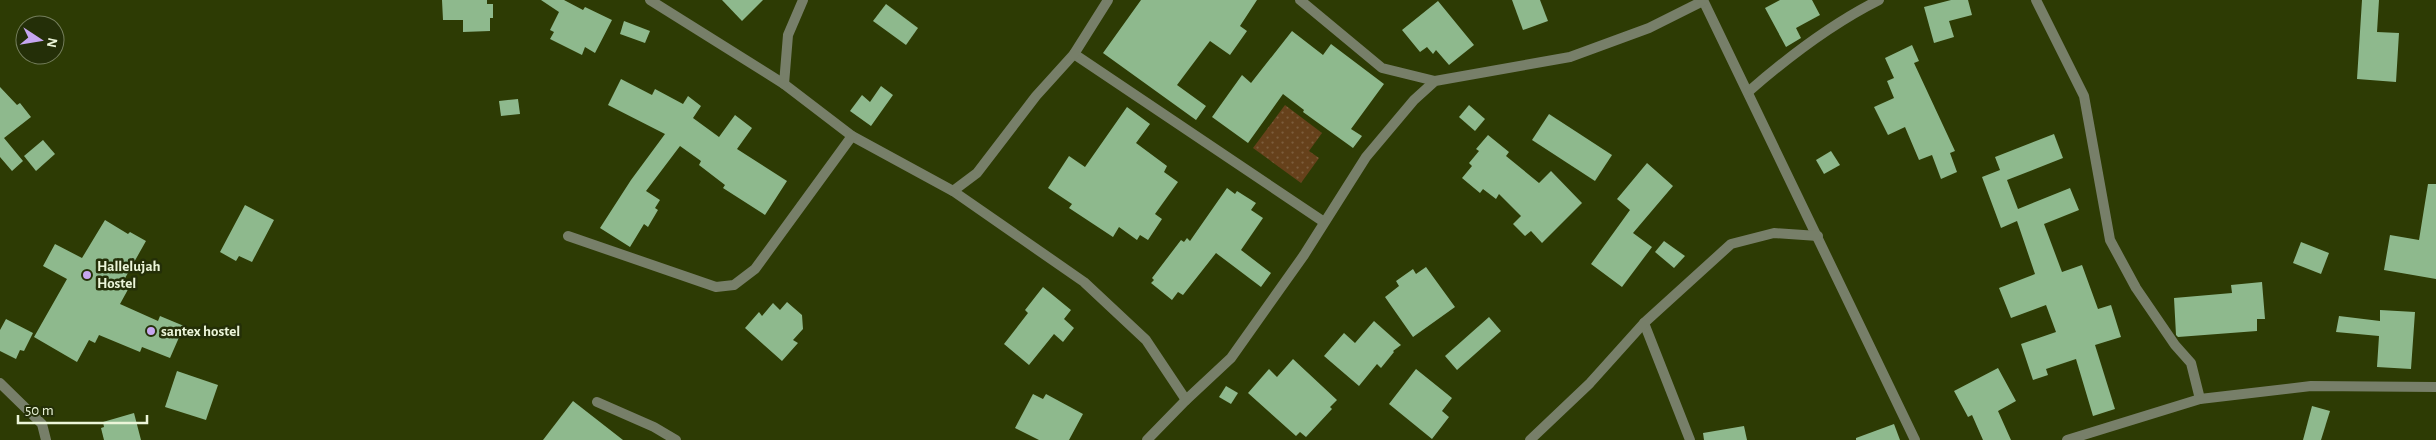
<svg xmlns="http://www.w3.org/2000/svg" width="2436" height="440" viewBox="0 0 2436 440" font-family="'Alegreya Sans',sans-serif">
  <defs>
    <pattern id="grass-dots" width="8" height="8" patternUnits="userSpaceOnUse" patternTransform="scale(1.25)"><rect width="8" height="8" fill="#66411b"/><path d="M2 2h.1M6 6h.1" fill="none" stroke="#7c5d3c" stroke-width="1.8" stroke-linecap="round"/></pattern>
  </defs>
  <rect width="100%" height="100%" fill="#2d3b04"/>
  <polygon fill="url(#grass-dots)" points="1285,105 1322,133 1309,151 1319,158 1301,183 1253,148"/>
  <g fill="#8eb98d">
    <polygon points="442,0 487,0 487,4 493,4 493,18 490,18 490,31 463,32 463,20 443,20"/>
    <polygon points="541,0 564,0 583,10 585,7 612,20 595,53 585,47 582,55 550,39 554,32 550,30 559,12"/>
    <polygon points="722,0 763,0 742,21"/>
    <polygon points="1141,0 1257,0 1240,26 1247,31 1230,55 1210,41 1177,85 1206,106 1196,120 1103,53"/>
    <polygon points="1512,0 1540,0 1548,21 1523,30"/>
    <polygon points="1780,0 1812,0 1820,15 1796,28 1801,38 1786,47 1765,8"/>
    <polygon points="1951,0 1968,0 1972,15 1949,21 1954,37 1934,43 1924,7"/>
    <polygon points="2362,0 2379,0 2377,32 2399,33 2396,82 2357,79"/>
    <polygon points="1438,1 1474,45 1449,65 1436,50 1433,54 1427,47 1420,52 1402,30"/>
    <polygon points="886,4 918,28 906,45 873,21"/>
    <polygon points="624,21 650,31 645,43 620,34"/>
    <polygon points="1292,31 1323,55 1331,44 1384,84 1351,129 1362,136 1353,148 1303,112 1304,110 1283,94 1248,143 1212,117 1242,75 1251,83"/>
    <polygon points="1912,45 1919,61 1914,63 1955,151 1950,153 1957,172 1941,179 1932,155 1919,160 1905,127 1888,135 1874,107 1894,98 1887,81 1894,78 1885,58"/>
    <polygon points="621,79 652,95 655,89 683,104 688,96 701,106 693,118 719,137 735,115 752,128 737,149 787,181 765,215 723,188 725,185 699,165 701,161 680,146 646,191 660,200 655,208 658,210 648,227 644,224 630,247 600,228 631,180 665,134 608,105"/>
    <polygon points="881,86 893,95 871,126 850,111 862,95 870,102"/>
    <polygon points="0,87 17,105 20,103 31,117 4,138 23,161 12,171 0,157"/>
    <polygon points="518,99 520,114 501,116 499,101"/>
    <polygon points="1469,105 1485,119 1475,131 1459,117"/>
    <polygon points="1127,107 1150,124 1136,143 1167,166 1164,172 1178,182 1155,214 1162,219 1148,240 1140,235 1137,240 1119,227 1113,237 1069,208 1072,204 1048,188 1069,156 1085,167"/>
    <polygon points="1549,114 1612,155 1595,181 1532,140"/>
    <polygon points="2054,134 2063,158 2007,180 2018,209 2070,188 2079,210 2044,224 2062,272 2082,265 2098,309 2111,305 2121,337 2095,345 2115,409 2093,416 2076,359 2046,369 2048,375 2033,380 2021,344 2056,332 2046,305 2011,318 1999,288 2035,274 2017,221 2001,228 1982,177 2000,170 1995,157"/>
    <polygon points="1488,135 1509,152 1506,156 1539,183 1551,171 1582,203 1542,243 1531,231 1525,236 1513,224 1521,216 1499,194 1496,199 1483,189 1480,193 1462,178 1472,166 1469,163 1479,151 1476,149"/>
    <polygon points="43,140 55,154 36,171 24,156"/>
    <polygon points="1831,151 1840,165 1824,174 1816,160"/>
    <polygon points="1647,163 1673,186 1633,233 1652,247 1622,287 1591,264 1630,210 1617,199"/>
    <polygon points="2428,184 2436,184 2436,279 2384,270 2390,235 2419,240"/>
    <polygon points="1227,188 1235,194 1237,191 1256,203 1251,210 1263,218 1241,250 1271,273 1261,287 1216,253 1183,295 1178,292 1172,300 1151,283 1154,280 1152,278 1181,240 1184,242 1187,238 1190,241"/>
    <polygon points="245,205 274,220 252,262 239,256 236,261 220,252"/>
    <polygon points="105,220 128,234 130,232 146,241 124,280 131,284 120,304 158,321 160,316 184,326 170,358 142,347 140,352 99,335 95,343 89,340 77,362 34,337 67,279 43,266 55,244 82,258"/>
    <polygon points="1664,241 1685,256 1674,268 1655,252"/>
    <polygon points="2301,242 2329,253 2321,274 2293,263"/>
    <polygon points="1426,267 1455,307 1413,337 1385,297 1399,286 1396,281 1413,269 1416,274"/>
    <polygon points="2262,282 2265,319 2257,319 2257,331 2178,337 2176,335 2174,298 2232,293 2231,285"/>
    <polygon points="1043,287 1071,310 1064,319 1074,328 1063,342 1054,334 1029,365 1004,344 1028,313 1025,310"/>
    <polygon points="787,302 802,315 803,329 793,340 798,343 782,361 745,328 759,312 762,316 773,303 780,310"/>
    <polygon points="2380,310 2415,312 2411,369 2377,367 2379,336 2336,332 2339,316 2380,321"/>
    <polygon points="1489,317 1501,331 1457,370 1445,356"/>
    <polygon points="6,319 33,333 24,351 20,350 16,359 0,351 0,330"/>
    <polygon points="1374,321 1401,345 1393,351 1394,352 1381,368 1377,364 1359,386 1324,356 1344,333 1355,343"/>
    <polygon points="1293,359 1337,400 1330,407 1332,409 1306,437 1300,432 1296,436 1248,393 1269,369 1277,377"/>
    <polygon points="1998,368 2016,401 1998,411 2011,440 1983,440 1972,415 1968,417 1954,391"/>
    <polygon points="1416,369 1452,398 1442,411 1449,417 1432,439 1389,404"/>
    <polygon points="177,371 218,385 206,420 165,407"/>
    <polygon points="1226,386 1238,393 1231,404 1219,397"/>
    <polygon points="1033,394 1043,399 1046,394 1083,414 1069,440 1039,440 1015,428"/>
    <polygon points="573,401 623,440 543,440"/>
    <polygon points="2312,406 2330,411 2321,440 2303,440"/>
    <polygon points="134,413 141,440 104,440 101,428 104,427 103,422"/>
    <polygon points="1894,424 1900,440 1856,440 1856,438"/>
    <polygon points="1744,426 1747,440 1704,440 1703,433"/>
  </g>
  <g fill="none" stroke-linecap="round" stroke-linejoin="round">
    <g stroke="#777f69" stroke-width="10">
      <polyline points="650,0 784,84 852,136 953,191 1084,282 1146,340 1186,400"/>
      <polyline points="1300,0 1382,68 1435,81"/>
      <polyline points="1703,0 1915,440"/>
      <polyline points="2036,0 2084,96 2110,240 2136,288 2175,345 2191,363 2200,399"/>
      <polyline points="1074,54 1324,222"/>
      <polyline points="784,84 788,35 803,0"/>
      <path d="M1748,92c40,-35 83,-68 131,-92"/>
      <polyline points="953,191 977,173 1036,96 1074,54 1108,0"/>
      <polyline points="568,236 716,287 734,285 755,269 852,136"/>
      <polyline points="1644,323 1690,440"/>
      <polyline points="0,383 42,424 46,440"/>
      <polyline points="597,402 654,427 676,440"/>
      <polyline points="1147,440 1186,400 1231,358 1304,255 1366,157 1414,100 1435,81 1570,57 1649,28 1703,1"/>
      <polyline points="1530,440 1590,383 1644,323 1731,244 1774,233 1818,236"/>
      <polyline points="2067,440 2200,399 2311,386 2436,387"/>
    </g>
  </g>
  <g fill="#c6a6f0" stroke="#242f08" stroke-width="2">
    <circle cx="87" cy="275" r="5"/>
    <circle cx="151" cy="331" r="5"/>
  </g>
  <g text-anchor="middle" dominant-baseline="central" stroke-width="5" stroke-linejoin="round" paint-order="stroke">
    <g font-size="15" font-weight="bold" fill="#ebf5d9" stroke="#242f08" text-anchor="start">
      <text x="97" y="266">Hallelujah<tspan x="97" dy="17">Hostel</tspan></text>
      <text x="161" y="331">santex hostel</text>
    </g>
  </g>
  <g transform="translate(40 40) rotate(102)"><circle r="24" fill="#242f08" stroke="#747e5c"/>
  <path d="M0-4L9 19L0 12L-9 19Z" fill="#c6a6f0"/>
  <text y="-8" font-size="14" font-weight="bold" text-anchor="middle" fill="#ebf5d9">N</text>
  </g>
  <path d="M18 415v8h129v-8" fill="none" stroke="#ebf5d9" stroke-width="2.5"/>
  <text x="25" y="415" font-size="15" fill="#ebf5d9" stroke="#242f08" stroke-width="4" paint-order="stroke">50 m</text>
</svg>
